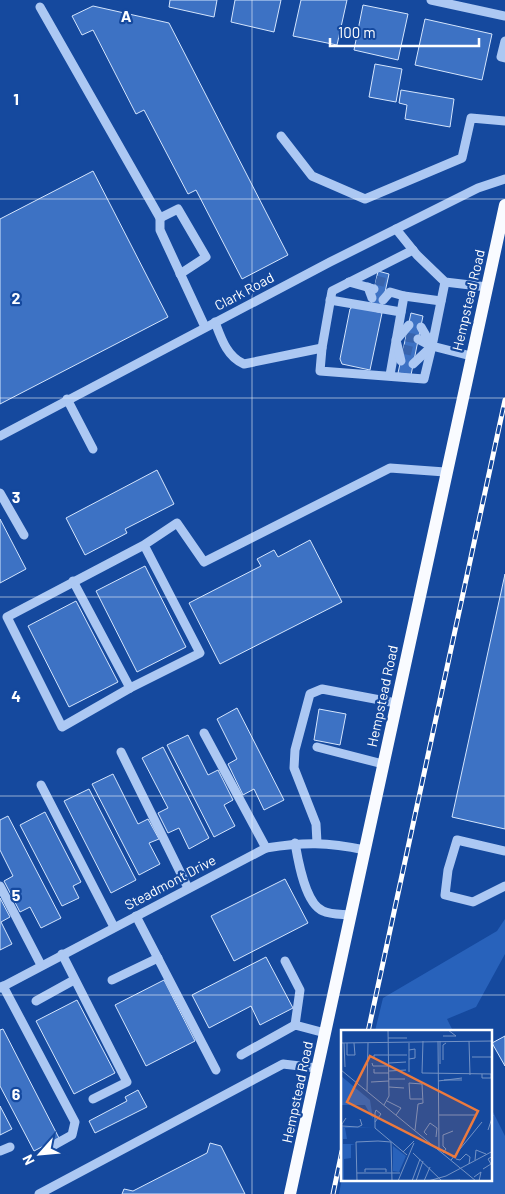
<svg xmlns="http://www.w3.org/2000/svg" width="505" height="1194" viewBox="0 0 505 1194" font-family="Barlow,sans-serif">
  <rect width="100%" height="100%" fill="#15499e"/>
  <g fill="#2862bb">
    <polygon points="505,919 505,954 476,1007 447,1019 453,1031 375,1031 383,998 497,931"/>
    <polygon points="491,1108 505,1136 505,1194 339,1194 342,1178 342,1180 491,1180"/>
  </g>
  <g fill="#3d72c4" stroke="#d4e5fd">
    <polygon points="170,0 217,0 214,17 169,7"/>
    <polygon points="235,0 281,0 274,32 231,22"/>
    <polygon points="301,0 347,0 337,45 293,36"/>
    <polygon points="363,5 408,14 398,60 354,50"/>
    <polygon points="93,6 169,23 288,255 242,279 196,190 188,194 144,110 136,114 93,30 82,35 72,16"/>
    <polygon points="425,19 492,34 482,80 415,65"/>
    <polygon points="375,64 402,69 396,102 369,97"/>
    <polygon points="401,90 454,99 450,127 405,119 407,105 399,103"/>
    <polygon points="93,171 168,317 0,404 0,219"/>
    <polygon points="378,271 389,274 382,306 371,304"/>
    <polygon points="354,306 382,313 370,370 342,364 340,359 350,309"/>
    <polygon points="411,313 423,316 411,375 398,373"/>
    <polygon points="157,470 174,504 125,529 127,533 85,555 66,518"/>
    <polygon points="0,519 26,569 0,583"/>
    <polygon points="310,540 342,602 220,664 189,603 261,566 257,559 274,550 278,557"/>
    <polygon points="145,566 186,647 137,672 96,591"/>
    <polygon points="505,574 505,829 452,817"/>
    <polygon points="76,601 118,682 69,707 28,626"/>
    <polygon points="237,708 284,800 264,810 254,789 243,795 228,764 237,759 217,719"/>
    <polygon points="319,709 346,714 340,745 314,740"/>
    <polygon points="188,735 208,775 218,770 233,800 224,805 235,826 214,837 167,745"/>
    <polygon points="163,747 209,838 189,849 179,828 168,833 158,813 168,808 142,758"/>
    <polygon points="113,774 138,824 148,819 159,839 149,843 160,864 139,875 92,784"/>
    <polygon points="89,789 136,880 111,893 64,801"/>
    <polygon points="45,812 81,882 73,886 79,898 62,906 20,825"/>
    <polygon points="8,816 61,918 41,928 30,907 20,912 4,881 13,876 0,850 0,820"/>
    <polygon points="285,879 308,923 234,961 211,916"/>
    <polygon points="0,898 10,917 1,922 12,944 0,950"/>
    <polygon points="266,957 293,1008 260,1025 251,1006 209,1028 192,995"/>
    <polygon points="164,980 195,1041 146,1066 115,1005"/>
    <polygon points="77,1000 115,1073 74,1094 36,1021"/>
    <polygon points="3,1029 59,1138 34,1151 0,1086 0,1030"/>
    <polygon points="505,1036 505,1066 492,1043"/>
    <polygon points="138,1090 147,1107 95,1133 89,1121 127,1101 125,1097"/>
    <polygon points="0,1106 12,1129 0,1135"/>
    <polygon points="210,1143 221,1146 245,1194 122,1194 124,1189 133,1191 207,1153"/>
  </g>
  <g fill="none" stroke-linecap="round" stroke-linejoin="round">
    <g stroke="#3864ad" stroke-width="9" stroke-dasharray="9 4.5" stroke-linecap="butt">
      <polyline points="376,280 387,283"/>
      <polyline points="406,337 418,339"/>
      <polyline points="403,349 416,352"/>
    </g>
    <g stroke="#acc8f3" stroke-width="9">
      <polyline points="431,0 505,16"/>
      <polyline points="40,7 160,218 160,230 205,327"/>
      <polyline points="505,41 501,57 505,58"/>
      <polyline points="281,136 312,176 365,199 462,158 471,118 505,121"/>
      <polyline points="160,218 178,209 206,257 180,274"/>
      <polyline points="396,229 417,255 445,282 487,287"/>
      <polyline points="413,250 332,291 322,348 320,371 424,379 432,346"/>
      <polyline points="349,282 374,289"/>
      <polyline points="445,282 432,346 471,356"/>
      <polyline points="368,287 372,298"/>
      <polyline points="404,296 441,301"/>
      <polyline points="330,300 401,312"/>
      <polyline points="383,300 390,292 404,296 390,375"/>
      <path d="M215,322c6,16 12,35 29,42l78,-16"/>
      <polyline points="418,339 431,346"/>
      <polyline points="401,361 396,340 409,325"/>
      <polyline points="413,364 432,346 421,327"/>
      <polyline points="67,399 93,449"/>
      <polyline points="0,436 330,262 478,188 505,179"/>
      <polyline points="0,493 24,535"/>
      <polyline points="144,545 200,653 130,688 62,727 7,617 144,545 177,523 204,562 390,468 445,472"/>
      <polyline points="73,581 130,688"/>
      <polyline points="204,733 266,848"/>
      <polyline points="317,747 383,764"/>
      <polyline points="121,752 188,888"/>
      <polyline points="41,785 114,927"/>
      <path d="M295,843c3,17 10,61 28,68 8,4 19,3 28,4"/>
      <polyline points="317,843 316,824 294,768 295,750 310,694 322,689 396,703"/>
      <polyline points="505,851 457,840 448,870 445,895 473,902 505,886"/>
      <polyline points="0,886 41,965"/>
      <polyline points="136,916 216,1070"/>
      <polyline points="62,954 127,1082 93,1099"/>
      <polyline points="285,961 300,990 295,1025"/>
      <polyline points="112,980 158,958"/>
      <polyline points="3,986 75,1122 72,1135 47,1149"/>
      <path d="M0,988l266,-140c38,-6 61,-6 99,2"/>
      <polyline points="36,1001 74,980"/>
      <polyline points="241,1055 295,1025 325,1033"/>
      <polyline points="0,1151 10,1147"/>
      <polyline points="39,1194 283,1064 317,1068"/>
    </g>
    <polyline stroke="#f9fbff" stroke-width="12" points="290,1194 505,205"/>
    <g stroke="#fff" stroke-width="5">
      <g id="rail">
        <polyline points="368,1032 505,400"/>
        <polyline points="333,1194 342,1151"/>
      </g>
    </g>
    <use href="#rail" stroke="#15499e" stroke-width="3" stroke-dasharray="9" stroke-linecap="butt"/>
  </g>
  <path fill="none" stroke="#fff" stroke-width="1" stroke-opacity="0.55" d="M252,0v1194M0,199h505M0,398h505M0,597h505M0,796h505M0,995h505"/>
  <g text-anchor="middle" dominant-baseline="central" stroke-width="4.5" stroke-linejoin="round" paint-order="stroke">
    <g font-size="14" fill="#fff" stroke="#15499e">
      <text transform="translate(244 291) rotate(-28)">Clark Road</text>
      <text transform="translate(468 300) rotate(-77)">Hempstead Road</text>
      <text transform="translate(382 696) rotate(-78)">Hempstead Road</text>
      <text transform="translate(170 882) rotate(-28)">Steadmont Drive</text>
      <text transform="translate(297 1092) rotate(-78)">Hempstead Road</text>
    </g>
  </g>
  <g transform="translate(341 1030)">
    <rect width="151" height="151" fill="#15499e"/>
    <path d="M0,46l29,24 3,19 -8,-14h-24zM1,97l31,1h-28l2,11h-4v5h12l-4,1v13l-7,1v22h-2zM52,116l13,10 -7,16 -6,-1z" fill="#2862bb"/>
    <path fill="none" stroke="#7392c5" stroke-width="1" d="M102,6h13l-8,-6M47,8h19M82,11l-1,32 71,1M97,11l1,109M128,11l1,34M0,13l152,-2M3,13l1,24M6,13v12h8l-1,-12M68,13v29M68,20l6,-1v9l-6,1M131,27h21M33,29v-4h33M102,30v-15l3,-2M31,33l1,3h16M48,33l17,-1M99,34v-23M33,39v4h15M0,40l135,111M48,41l17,-1M141,44v4h9v-4M48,49h16M103,50h18M97,51l24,-3M30,52l18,-1M48,57l15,1M26,61l1,-48M46,71l14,7 -5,7M43,75l5,-9 -1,-66M98,85h37M34,92l6,-8 -5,-4 -1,3v15l32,27M1,96l16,1 4,-2 -2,-6M74,100l3,-26 5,-1 -1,-19 -13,-1 1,16h12M147,100l5,-15M86,105l-3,-3 6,-9 7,5 -1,9M62,122l11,-11M72,123l29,28M102,123l3,-4 -3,-3v-11l10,-4M115,129l4,1 6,-6 4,3 -1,7M110,130l31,-38M134,130l1,-10 10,4M142,139l8,-5 -3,-5 5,-3M24,142v-3h21v3M16,143h43M133,147l7,-5 -2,9M1,151v-57l4,-6M16,151l-1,-39 22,-1 13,1 1,39M57,151l16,-38M71,151l8,-22M75,151l7,-20M83,151l6,-14M87,151l18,-5 47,-25M103,151l16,-1"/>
    <path fill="#ed7a3d" fill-opacity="0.15" stroke="#ed7a3d" stroke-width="2.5" d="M29,26l108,55 -23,46 -108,-55z"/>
    <rect width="151" height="151" fill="none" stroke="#fff" stroke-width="2.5"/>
  </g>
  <g font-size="16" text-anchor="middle" font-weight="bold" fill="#fff" stroke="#15499e" stroke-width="4.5" stroke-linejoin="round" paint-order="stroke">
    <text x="126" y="22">A</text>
    <text x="16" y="105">1</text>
    <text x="16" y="304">2</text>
    <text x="16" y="503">3</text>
    <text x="16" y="702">4</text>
    <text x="16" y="901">5</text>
    <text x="16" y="1100">6</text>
  </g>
  <g transform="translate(40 1154) rotate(243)" stroke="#15499e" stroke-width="4" paint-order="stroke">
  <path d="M0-4L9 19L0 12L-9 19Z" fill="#ffffff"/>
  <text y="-8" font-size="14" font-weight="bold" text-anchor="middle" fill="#ffffff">N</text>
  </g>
  <path d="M330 38v8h149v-8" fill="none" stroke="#ffffff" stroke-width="2.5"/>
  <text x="338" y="38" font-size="15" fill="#ffffff" stroke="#15499e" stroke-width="4" paint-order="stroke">100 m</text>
</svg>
